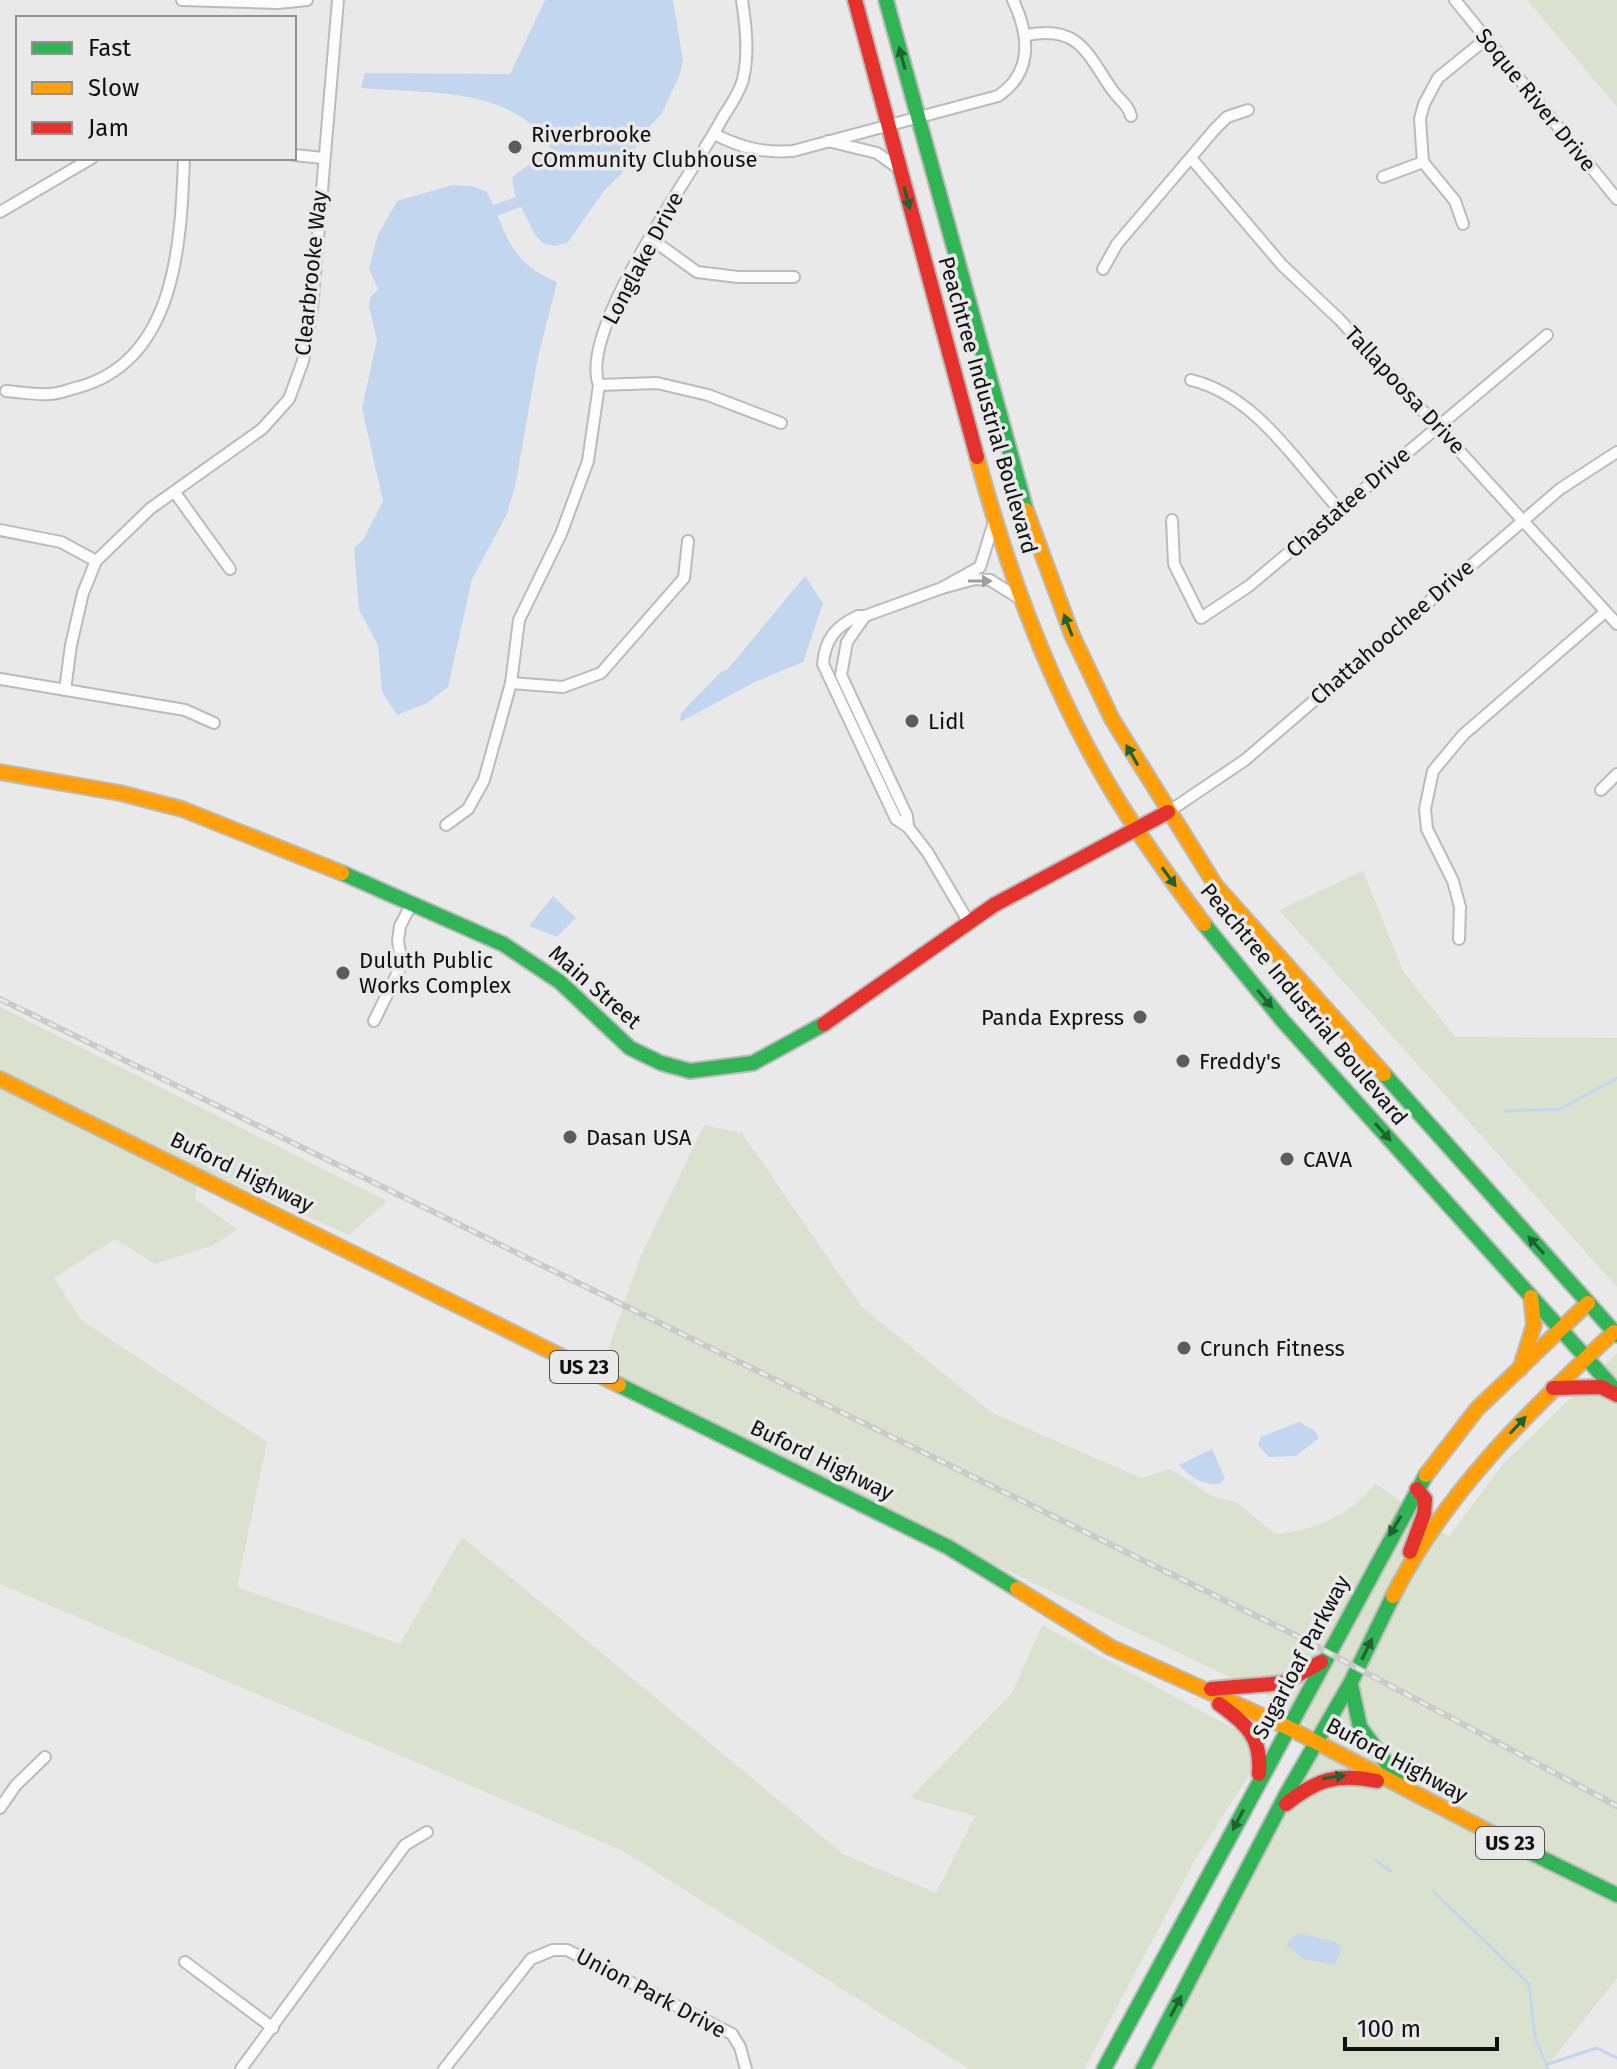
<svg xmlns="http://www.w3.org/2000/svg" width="1617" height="2069" viewBox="0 0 1617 2069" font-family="'Fira Sans',sans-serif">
  <rect width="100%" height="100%" fill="#e9e9ea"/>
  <g fill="#dae1ce">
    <polygon points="1528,0 1617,0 1617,107 1532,6"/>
    <polygon points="1363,871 1403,971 1455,1037 1617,1038 1617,1287 1279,910"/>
    <polygon points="0,1007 387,1201 349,1235 200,1168 195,1199 237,1229 214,1245 155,1264 115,1239 54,1278 82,1321 267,1442 237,1587 400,1644 462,1537 843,1854 936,1893 975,1816 910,1798 1012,1693 1042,1625 1246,1735 1251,1749 1250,1773 1195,1860 1084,2069 969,2069 623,1851 0,1584"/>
    <path d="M704,1125l38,8 119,173 131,107 149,65 30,-9 41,27 24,6 39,32c37,-3 79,-19 100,-51l74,54 53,-72 115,-112v625l-72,91h-413l186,-335 -51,-39 -668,-320 41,-117z"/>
  </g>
  <g fill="#c2d6ef">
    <path d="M545,0h128l10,60 -3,14 -18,39 -21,23 -19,37 -18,18 -36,51 -13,4 -11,-2 -9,-9 -20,-40 -3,-18 39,-28c-36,-64 -127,-55 -190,-61l4,-15 145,1z"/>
    <path d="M452,185l20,1 15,6c21,43 21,70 70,90l-19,75 -23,130 -9,29 -34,63 -24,108 -21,16 -30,12 -15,-23 -4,-47 -19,-35 -5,-62 9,-8 20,-39 -21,-93 15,-68 -8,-33 1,-9 8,-9 -9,-21 9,-33 19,-34z"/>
    <polygon points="805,576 823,603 803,662 755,682 680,722 681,713 722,671 727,670"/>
    <polygon points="553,896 576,918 557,937 529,926"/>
    <polygon points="1299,1422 1314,1430 1319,1438 1296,1456 1269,1457 1258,1445 1261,1437"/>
    <path d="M1212,1449l13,29 -5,6c-19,1 -28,-6 -41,-19z"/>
    <polygon points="1298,1933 1335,1942 1341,1948 1335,1965 1304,1959 1286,1945"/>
  </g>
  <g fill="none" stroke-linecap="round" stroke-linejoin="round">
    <g stroke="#c2d6ef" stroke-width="3">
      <polyline points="1506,1111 1560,1109 1617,1078"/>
      <polyline points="1376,1861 1391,1871"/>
      <polyline points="1433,1891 1529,1984 1535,2037 1548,2069"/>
      <polyline points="1548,2064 1597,2048 1617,2058"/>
    </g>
    <polyline stroke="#c2d6ef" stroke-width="11" points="496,210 518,202"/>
    <g stroke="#bbb" stroke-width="14">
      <g id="street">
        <polyline points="182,0 278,3 307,0"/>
        <polyline points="1455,0 1617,199"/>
        <path d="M1027,35c53,-10 60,19 86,56 7,10 15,13 18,25"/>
        <path d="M714,134c28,14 48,19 79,17l205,-55c36,-24 31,-62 15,-96"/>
        <polyline points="828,141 877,153 898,168"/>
        <polyline points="294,155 323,158"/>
        <polyline points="1191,158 1282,265 1340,320 1617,624"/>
        <polyline points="1383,177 1423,162"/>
        <polyline points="0,212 92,158"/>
        <polyline points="1463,224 1455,201 1423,162 1420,119 1424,104 1438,78 1486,39"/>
        <polyline points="650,238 697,272 738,277 794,277"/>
        <polyline points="1103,269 1117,244 1215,129 1227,117 1248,110"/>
        <path d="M1191,380c66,16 104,82 148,129"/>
        <polyline points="599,385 657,383 708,395 781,423"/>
        <path d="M6,391c14,1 29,4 43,3 10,0 21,-5 30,-7 97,-27 102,-144 105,-229"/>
        <polyline points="176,494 230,569"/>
        <polyline points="1172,520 1174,564 1201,618 1249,586 1547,335"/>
        <polyline points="994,522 980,567 942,588 975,579 990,580 1022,600"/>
        <polyline points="0,530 61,542 96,561"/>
        <path d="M858,616h7l-18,26 -6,33 66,141 1,11 -12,-8 -73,-155c2,-25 13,-38 35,-48z"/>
        <polyline points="865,616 942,588"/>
        <polyline points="0,679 185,710 214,723"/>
        <polyline points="511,683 563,687 601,673 684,578 688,541"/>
        <polyline points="65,690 71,645 83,593 96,561 151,508 262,429 289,399 303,361 312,309 338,0"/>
        <polyline points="1601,790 1617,774"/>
        <polyline points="1168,812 1245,760 1560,489 1617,452"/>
        <path d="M446,825l22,-16 16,-29 27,-97 8,-63 42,-86 27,-73 11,-76c-22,-55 96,-214 124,-268 7,-11 17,-25 20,-38 6,-25 3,-53 -1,-79"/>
        <polyline points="908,827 928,853 968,921"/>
        <polyline points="1459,939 1460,907 1453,881 1427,829 1425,809 1433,771 1463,735 1605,612"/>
        <polyline points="374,1021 402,964 398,941 400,926 411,905"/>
        <polyline points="0,1808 16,1785 45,1757"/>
        <polyline points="185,1962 273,2028"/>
        <polyline points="241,2069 405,1845 427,1832"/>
        <polyline points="444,2069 531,1959 553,1950 567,1950 732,2034 740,2047 746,2069"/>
      </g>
    </g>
    <g stroke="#bbb" stroke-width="18">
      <g id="fast">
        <polyline points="886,0 1026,510"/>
        <polyline points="342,873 503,944 560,982 630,1048 661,1063 690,1071 753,1063 824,1024"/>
        <polyline points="1204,924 1283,1021 1617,1392"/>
        <polyline points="1384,1074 1617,1335"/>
        <polyline points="619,1385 948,1547 1017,1589"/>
        <polyline points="1351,1685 1360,1727 1403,1785"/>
        <polyline points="1497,1836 1617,1895"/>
        <polyline points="1104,2069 1426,1475"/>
        <polyline points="1143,2069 1286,1795 1351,1682 1393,1596"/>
      </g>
    </g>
    <g stroke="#bbb" stroke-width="18">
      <g id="slow">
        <path d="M977,457c30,112 74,232 134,332 28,47 60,91 93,135"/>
        <polyline points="1026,510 1072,635 1112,719 1216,886 1384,1074"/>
        <polyline points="0,772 120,793 182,809 342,873"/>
        <polyline points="0,1079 619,1385"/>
        <polyline points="1520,1369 1534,1325 1531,1297"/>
        <polyline points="1426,1475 1477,1409 1588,1303"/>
        <polyline points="1017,1589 1110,1647 1289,1728 1497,1836"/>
        <path d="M1393,1596c52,-104 137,-186 221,-264"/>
      </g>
    </g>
    <g stroke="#bbb" stroke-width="18">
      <g id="jam">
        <polyline points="855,0 977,457"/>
        <polyline points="824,1024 994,905 1168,812"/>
        <polyline points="1553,1388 1601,1387 1617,1395"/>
        <polyline points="1410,1552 1424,1514 1425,1499 1417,1489"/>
        <polyline points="1211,1689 1283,1683 1321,1662"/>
        <path d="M1219,1704c28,20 43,34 40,70"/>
        <path d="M1286,1804c31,-25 52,-31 91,-23"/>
      </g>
    </g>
    <use href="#street" stroke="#fcfcfc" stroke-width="10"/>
    <use href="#fast" stroke="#30b455" stroke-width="14"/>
    <use href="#slow" stroke="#ff9f0a" stroke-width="14"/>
    <use href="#jam" stroke="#e5322d" stroke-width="14"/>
    <g stroke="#cacacb" stroke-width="6">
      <polyline id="rail" points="0,999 1293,1634 1617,1806"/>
    </g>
    <use href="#rail" stroke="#e9e9ea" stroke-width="3" stroke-dasharray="9" stroke-linecap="butt"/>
  </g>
  <defs><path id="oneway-solid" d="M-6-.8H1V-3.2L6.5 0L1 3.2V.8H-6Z" transform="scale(2)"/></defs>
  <g fill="#206232">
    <use href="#oneway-solid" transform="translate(902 58) rotate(-105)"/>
    <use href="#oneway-solid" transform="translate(907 198) rotate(75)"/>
    <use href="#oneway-solid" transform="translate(1068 625) rotate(-111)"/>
    <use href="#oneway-solid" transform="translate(1132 755) rotate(-120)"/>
    <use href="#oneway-solid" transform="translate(1169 877) rotate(54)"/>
    <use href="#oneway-solid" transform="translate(1265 999) rotate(50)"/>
    <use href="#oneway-solid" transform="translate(1383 1132) rotate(48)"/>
    <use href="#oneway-solid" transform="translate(1536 1245) rotate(-132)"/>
    <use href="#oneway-solid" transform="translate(1518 1425) rotate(-47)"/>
    <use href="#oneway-solid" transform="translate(1395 1526) rotate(121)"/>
    <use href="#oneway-solid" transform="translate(1367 1649) rotate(-64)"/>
    <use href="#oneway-solid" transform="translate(1334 1777) rotate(-8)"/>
    <use href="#oneway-solid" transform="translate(1238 1820) rotate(118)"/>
    <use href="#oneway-solid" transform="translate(1176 2006) rotate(-62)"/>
  </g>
  <use fill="#9e9e9e" href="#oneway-solid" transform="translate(980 581)"/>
  <g fill="#5c5c5c" stroke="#e9e9ea" stroke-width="3">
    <circle cx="515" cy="147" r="8"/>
    <circle cx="912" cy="721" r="8"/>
    <circle cx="343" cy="973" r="8"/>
    <circle cx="1140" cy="1017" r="8"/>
    <circle cx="1183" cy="1061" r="8"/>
    <circle cx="570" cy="1137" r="8"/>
    <circle cx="1287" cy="1159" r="8"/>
    <circle cx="1184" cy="1348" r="8"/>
  </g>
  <g text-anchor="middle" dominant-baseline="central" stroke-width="7" stroke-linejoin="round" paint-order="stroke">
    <g fill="#e9e9ea" stroke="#515151" stroke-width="2">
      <rect x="550" y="1351" width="68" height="32" rx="6"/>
      <rect x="1476" y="1827" width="68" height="32" rx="6"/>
    </g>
    <g font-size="20" font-weight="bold" fill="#101010">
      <text x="584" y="1367">US 23</text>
      <text x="1510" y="1843">US 23</text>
    </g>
    <g font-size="22" fill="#101010" stroke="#e9e9ea">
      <text transform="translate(1536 100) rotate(51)">Soque River Drive</text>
      <text transform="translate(643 258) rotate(-62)">Longlake Drive</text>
      <text transform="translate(311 273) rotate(-84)">Clearbrooke Way</text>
      <text transform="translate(1405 390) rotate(47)">Tallapoosa Drive</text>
      <text transform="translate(988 405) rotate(74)">Peachtree Industrial Boulevard</text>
      <text transform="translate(1348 502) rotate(-41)">Chastatee Drive</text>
      <text transform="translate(1392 632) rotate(-41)">Chattahoochee Drive</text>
      <text transform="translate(595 987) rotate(41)">Main Street</text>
      <text transform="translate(1304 1004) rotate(50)">Peachtree Industrial Boulevard</text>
      <text transform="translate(242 1172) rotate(26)">Buford Highway</text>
      <text transform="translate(822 1460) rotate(26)">Buford Highway</text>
      <text transform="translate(1301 1657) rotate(-62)">Sugarloaf Parkway</text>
      <text transform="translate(1397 1760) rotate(28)">Buford Highway</text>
      <text transform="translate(651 1993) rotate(28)">Union Park Drive</text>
    </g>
    <g font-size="22" fill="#101010" stroke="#e9e9ea" text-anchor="start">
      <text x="531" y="134">Riverbrooke<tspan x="531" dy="25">COmmunity Clubhouse</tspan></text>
      <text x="928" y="721">Lidl</text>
      <text x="359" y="960">Duluth Public<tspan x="359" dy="25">Works Complex</tspan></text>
      <text x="1124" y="1017" text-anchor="end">Panda Express</text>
      <text x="1199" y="1061">Freddy's</text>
      <text x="586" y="1137">Dasan USA</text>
      <text x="1303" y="1159">CAVA</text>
      <text x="1200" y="1348">Crunch Fitness</text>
    </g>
  </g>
  <rect x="16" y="16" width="280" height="144" fill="#e9e9ea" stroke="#929293" stroke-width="2"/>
  <rect x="32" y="42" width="40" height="12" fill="#30b455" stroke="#929293" stroke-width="2"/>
  <text x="88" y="56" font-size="24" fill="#101010">Fast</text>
  <rect x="32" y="82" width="40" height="12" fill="#ff9f0a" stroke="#929293" stroke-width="2"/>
  <text x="88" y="96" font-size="24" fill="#101010">Slow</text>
  <rect x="32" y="122" width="40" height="12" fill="#e5322d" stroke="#929293" stroke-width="2"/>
  <text x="88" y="136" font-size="24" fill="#101010">Jam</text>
  <path d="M1345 2037v12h152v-12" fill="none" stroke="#101010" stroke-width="4"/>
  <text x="1357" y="2037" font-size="24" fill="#101010" stroke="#e9e9ea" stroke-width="6" paint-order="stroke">100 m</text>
</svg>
